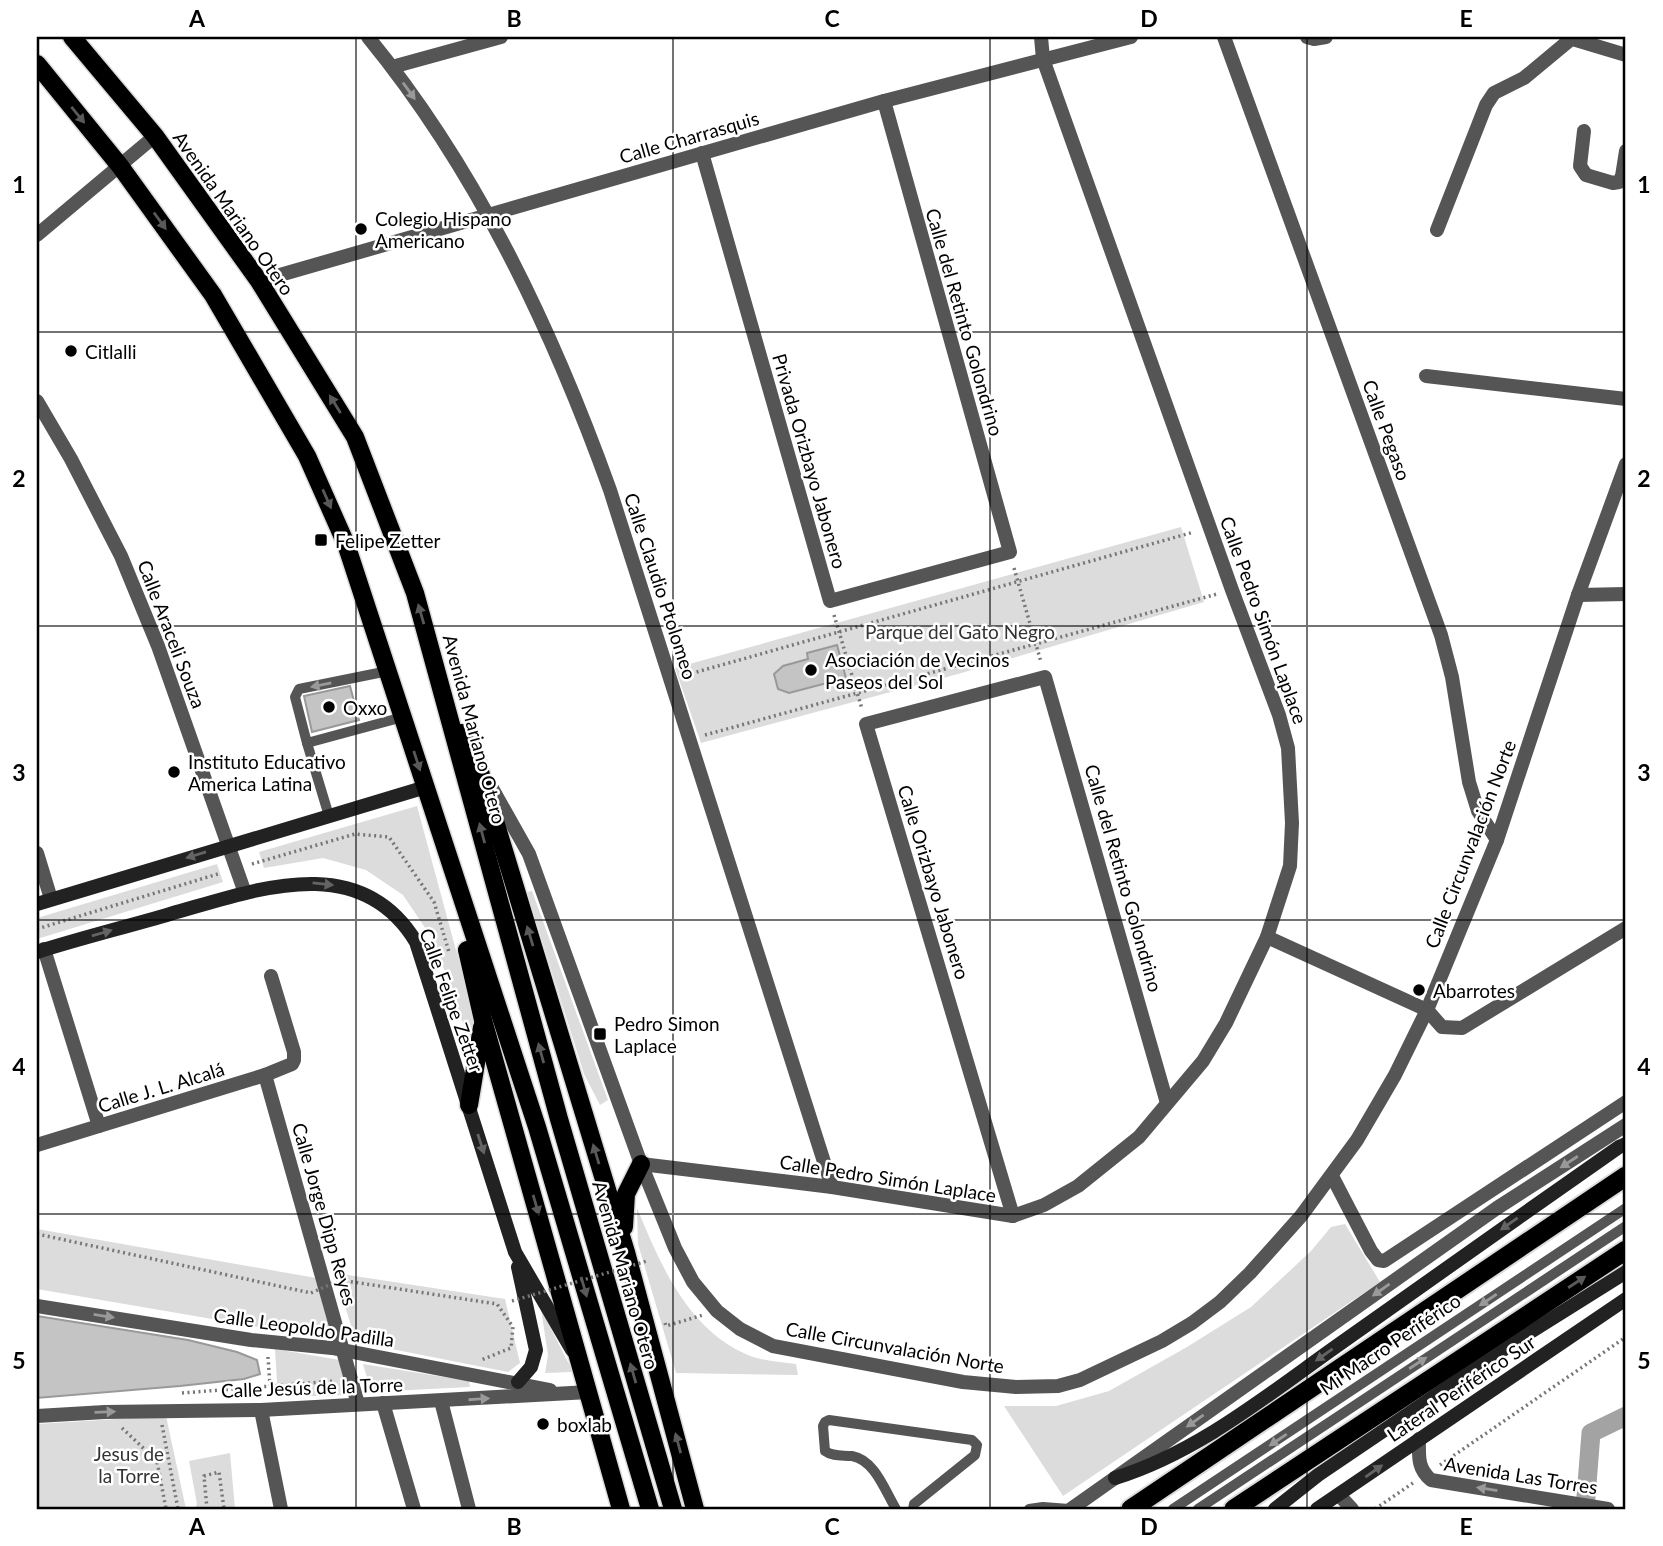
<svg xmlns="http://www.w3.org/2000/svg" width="1663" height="1546" viewBox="0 0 1663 1546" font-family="Lato,sans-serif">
  <rect width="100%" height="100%" fill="#fff"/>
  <g fill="#dcdcdc">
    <polygon points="1181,527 1204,602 958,674 701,743 675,668"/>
    <polygon points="417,806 477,1028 472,1049 434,941 403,895 366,870 323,858 264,868 259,852"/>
    <polygon points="217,864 223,882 37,939 37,918"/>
    <polygon points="532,891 608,1100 600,1105 584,1074 527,892"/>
    <path d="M637,1208c23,56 51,122 111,147 14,6 33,7 48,9l2,11 -122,-2 -38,-129z"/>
    <polygon points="1345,1224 1380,1282 1063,1496 1004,1406 1056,1406 1109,1391 1187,1347 1251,1307 1311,1251 1331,1227"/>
    <polygon points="37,1229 316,1278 334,1340 37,1289"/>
    <polygon points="335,1273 505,1299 520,1363 508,1372 356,1342"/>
    <polygon points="541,1309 573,1372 545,1373 548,1355"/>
    <polygon points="275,1349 340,1360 349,1395 278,1397"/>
    <polygon points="363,1364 469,1381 470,1387 371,1392"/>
    <polygon points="166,1416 186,1509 37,1509 37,1424"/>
    <polygon points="230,1453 235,1509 195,1509 197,1504 189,1461"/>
  </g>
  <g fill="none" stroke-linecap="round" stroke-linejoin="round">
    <polyline stroke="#a3a3a3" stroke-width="19" points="1585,1509 1591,1433 1626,1416"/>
  </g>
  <g fill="#c4c4c4" stroke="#999" stroke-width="2">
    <polygon points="837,645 846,678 789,693 778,689 774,674 783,666 808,659 807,653"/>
    <polygon points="350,686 359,720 312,732 304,696"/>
    <polygon points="37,1316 188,1340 237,1352 257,1360 260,1374 244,1379 180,1386 37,1398"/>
  </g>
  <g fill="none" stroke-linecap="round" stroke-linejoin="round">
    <g stroke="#dbdbdb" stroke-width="21">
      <g id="primary">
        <polyline points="72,37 155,136 259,281 355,437 415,593 559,1119 673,1509"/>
        <polyline points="37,64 120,166 213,295 307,456 346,544 537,1127 650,1509"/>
        <polyline points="461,733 477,762 626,1252 695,1509"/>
        <polyline points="467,950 483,1020 621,1509"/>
        <polyline points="469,1105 482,1027"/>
        <polyline points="624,1227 626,1194 641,1164"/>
      </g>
    </g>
    <g stroke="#dbdbdb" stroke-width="23">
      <g id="trunk">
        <polyline points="1131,1509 1626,1176"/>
        <polyline points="1234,1509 1626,1250"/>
      </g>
    </g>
    <g stroke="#777" stroke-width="3.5" stroke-dasharray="2 3.5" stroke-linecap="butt">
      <polyline points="1014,568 1041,662"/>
      <polyline points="834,615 862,709"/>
      <polyline points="686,675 1194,532"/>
      <polyline points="705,735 1217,594"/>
      <polyline points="252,864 355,834 389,837 434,902 449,952"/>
      <polyline points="37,929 221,873"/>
      <polyline points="37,1234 311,1293"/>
      <polyline points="340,1280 497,1304 513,1327 511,1348 481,1360"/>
      <polyline points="665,1323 666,1326 703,1315"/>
      <polyline points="268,1357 270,1386"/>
      <polyline points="182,1393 335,1381"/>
      <polyline points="162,1425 178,1509"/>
      <polyline points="122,1428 157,1461 166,1509"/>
      <polyline points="1440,1465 1626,1337"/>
      <polyline points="207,1509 204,1476 219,1472 224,1509"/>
      <polyline points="1375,1509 1413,1483"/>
    </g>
    <g stroke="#555" stroke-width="10">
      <polyline points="388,671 299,689 295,697 307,743 403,717"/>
      <polyline points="307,743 329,816"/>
      <path d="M896,1509c-11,-18 -21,-49 -44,-53 -10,-1 -19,1 -27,-5l-2,-25 2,-4 4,-2 143,20 5,5 -2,10 -61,49 -1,5"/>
      <polyline points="1029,1509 1043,1507 1069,1509"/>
      <polyline points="1173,1509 1626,1208"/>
      <polyline points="1198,1509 1626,1226"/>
    </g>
    <g stroke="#555" stroke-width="14">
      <path d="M368,37c109,133 184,292 242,453l222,697"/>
      <polyline points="1224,37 1441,635 1452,677 1469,782 1478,811 1497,840"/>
      <polyline points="1307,37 1314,39 1326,37"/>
      <polyline points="1566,37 1626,55"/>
      <polyline points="392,67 501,37"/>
      <polyline points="1584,131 1580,166 1586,175 1613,183 1619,182 1622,176 1626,151"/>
      <polyline points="702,153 830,601 1010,552 884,101"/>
      <polyline points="1437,230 1486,105 1494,93 1524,78 1571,39"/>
      <polyline points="37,235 155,136"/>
      <polyline points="259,281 884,101 1131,37"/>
      <polyline points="1426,376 1626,399"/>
      <polyline points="37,401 71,459 121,556 158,646 245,893"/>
      <polyline points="1578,595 1626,594"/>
      <polyline points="488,781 529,854 641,1164 675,1248 693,1282 717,1311 740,1329 773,1346 963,1382 1016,1387 1058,1386 1080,1380 1162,1341 1192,1323 1220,1302 1250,1273 1301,1216 1357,1140 1395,1075 1427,1010 1497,840 1578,595 1626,464"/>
      <polyline points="37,853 51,899"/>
      <polyline points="1267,937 1427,1010 1442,1027 1462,1028 1626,928"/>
      <polyline points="44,949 99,1126"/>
      <polyline points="265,1075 358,1404"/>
      <polyline points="37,1145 265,1075 292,1064 294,1060 294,1052 271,976"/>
      <polyline points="641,1164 832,1187 1013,1216 1044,1205 1078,1186 1139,1137 1203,1061 1226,1023 1267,937 1290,866 1292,823 1288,748 1279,715 1232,590 1043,59 1041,37"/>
      <polyline points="1332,1176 1371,1251 1378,1260 1384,1261 1626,1102"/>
      <polyline points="1013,1216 866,724 1045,677 1167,1103"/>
      <polyline points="37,1306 251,1340 332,1348 550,1390"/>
      <polyline points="441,1401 469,1509"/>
      <polyline points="383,1403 414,1509"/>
      <polyline points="261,1410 281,1509"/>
      <polyline points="37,1416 105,1412 261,1410 589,1392"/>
      <path d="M1419,1439c0,17 -2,29 12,41l177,29"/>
      <polyline points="1339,1495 1352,1509"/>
      <polyline points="1071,1509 1497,1208 1626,1125"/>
    </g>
    <g stroke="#222" stroke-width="14">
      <polyline points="37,904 426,787"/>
      <path d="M37,952c44,-14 89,-25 133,-38 83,-23 189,-66 246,28l99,310 57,98"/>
      <polyline points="518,1382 531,1367 536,1350 518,1267"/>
      <path d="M1115,1478c84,-26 155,-85 226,-135 93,-66 185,-131 278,-196l7,-3"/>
      <polyline points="1275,1509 1318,1475 1516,1341 1626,1272"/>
      <polyline points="1317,1509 1626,1299"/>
    </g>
    <use href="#primary" stroke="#000" stroke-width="18"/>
    <use href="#trunk" stroke="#000" stroke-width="19"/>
    <g stroke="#777" stroke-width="3.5" stroke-dasharray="2 3.5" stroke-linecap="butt">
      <polyline points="311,1293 340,1280"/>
      <polyline points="512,1301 647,1261"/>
    </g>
  </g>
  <defs><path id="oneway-solid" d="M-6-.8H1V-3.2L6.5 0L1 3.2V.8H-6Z" transform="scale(1.75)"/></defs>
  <g fill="#999">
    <use href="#oneway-solid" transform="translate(409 91) rotate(54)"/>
    <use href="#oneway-solid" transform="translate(321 685) rotate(169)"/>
    <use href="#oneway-solid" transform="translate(1569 1162) rotate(147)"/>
    <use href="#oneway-solid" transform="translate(1381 1290) rotate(145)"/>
    <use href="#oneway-solid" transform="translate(1488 1300) rotate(146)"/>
    <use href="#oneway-solid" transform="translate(104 1316) rotate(9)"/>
    <use href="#oneway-solid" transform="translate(1418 1363) rotate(-33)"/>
    <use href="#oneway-solid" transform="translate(479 1399) rotate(-4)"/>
    <use href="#oneway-solid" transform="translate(105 1412) rotate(-2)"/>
    <use href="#oneway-solid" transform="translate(1195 1421) rotate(145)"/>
    <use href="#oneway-solid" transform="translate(1278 1440) rotate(146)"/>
    <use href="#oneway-solid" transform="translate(1487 1489) rotate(-171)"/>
  </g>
  <g fill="#595959">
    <use href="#oneway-solid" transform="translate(78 115) rotate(51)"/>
    <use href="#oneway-solid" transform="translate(160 221) rotate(54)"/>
    <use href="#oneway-solid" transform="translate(335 404) rotate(-122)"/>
    <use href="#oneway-solid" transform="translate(327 499) rotate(66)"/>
    <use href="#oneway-solid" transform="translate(421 614) rotate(-106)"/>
    <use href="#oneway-solid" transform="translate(417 761) rotate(72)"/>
    <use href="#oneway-solid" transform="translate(482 833) rotate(-105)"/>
    <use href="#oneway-solid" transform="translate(530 936) rotate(-107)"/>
    <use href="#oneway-solid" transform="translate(541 1053) rotate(-105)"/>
    <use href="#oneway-solid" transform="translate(596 1154) rotate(-107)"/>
    <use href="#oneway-solid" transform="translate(536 1205) rotate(74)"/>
    <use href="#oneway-solid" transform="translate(1577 1282) rotate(-33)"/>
    <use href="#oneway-solid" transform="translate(584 1287) rotate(74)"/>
    <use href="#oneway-solid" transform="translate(633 1373) rotate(-106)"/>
    <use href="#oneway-solid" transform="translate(678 1443) rotate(-105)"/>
  </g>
  <g fill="#646464">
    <use href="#oneway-solid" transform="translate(196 855) rotate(163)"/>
    <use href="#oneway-solid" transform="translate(323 884) rotate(6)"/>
    <use href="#oneway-solid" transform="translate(102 933) rotate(-16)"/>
    <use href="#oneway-solid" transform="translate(481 1144) rotate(72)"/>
    <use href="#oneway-solid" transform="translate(1509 1224) rotate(145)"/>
    <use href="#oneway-solid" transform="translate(1324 1355) rotate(145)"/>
    <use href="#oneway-solid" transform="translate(1374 1471) rotate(-35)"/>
  </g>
  <path fill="none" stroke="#000" stroke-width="2" stroke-opacity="0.55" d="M356,37v1472M673,37v1472M990,37v1472M1307,37v1472M37,332h1589M37,626h1589M37,920h1589M37,1214h1589"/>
  <g fill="#000" stroke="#fff" stroke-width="2.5">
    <circle cx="361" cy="229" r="7"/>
    <circle cx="71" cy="351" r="7"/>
    <rect x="314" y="533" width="14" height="14" rx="3.5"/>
    <circle cx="811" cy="670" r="7"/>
    <circle cx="329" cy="707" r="7"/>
    <circle cx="174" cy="772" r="7"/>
    <circle cx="1419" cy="990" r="7"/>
    <rect x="593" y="1027" width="14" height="14" rx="3.5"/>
    <circle cx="543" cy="1424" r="7"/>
  </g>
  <g text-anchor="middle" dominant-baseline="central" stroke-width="5" stroke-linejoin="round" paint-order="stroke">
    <g font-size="19" fill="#000" stroke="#fff">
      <text transform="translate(689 137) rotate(-16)">Calle Charrasquis</text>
      <text transform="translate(234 213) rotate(55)">Avenida Mariano Otero</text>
      <text transform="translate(965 322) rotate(74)">Calle del Retinto Golondrino</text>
      <text transform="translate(1387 430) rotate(70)">Calle Pegaso</text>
      <text transform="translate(810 461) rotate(74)">Privada Orizbayo Jabonero</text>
      <text transform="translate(661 586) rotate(72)">Calle Claudio Ptolomeo</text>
      <text transform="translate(1264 620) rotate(70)">Calle Pedro Simón Laplace</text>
      <text transform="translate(172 634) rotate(69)">Calle Araceli Souza</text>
      <text transform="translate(475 729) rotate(75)">Avenida Mariano Otero</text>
      <text transform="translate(1470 844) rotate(-69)">Calle Circunvalación Norte</text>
      <text transform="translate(1124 878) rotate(74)">Calle del Retinto Golondrino</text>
      <text transform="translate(934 882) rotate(73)">Calle Orizbayo Jabonero</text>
      <text transform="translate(452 1000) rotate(70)">Calle Felipe Zetter</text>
      <text transform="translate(161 1087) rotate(-17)">Calle J. L. Alcalá</text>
      <text transform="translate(888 1178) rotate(9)">Calle Pedro Simón Laplace</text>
      <text transform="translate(325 1214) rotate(74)">Calle Jorge Dipp Reyes</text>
      <text transform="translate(626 1275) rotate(74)">Avenida Mariano Otero</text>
      <text transform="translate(304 1327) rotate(8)">Calle Leopoldo Padilla</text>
      <text transform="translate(1390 1344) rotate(-34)">Mi Macro Periférico</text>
      <text transform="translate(895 1347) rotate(10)">Calle Circunvalación Norte</text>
      <text transform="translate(312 1387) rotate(-2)">Calle Jesús de la Torre</text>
      <text transform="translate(1461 1388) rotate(-34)">Lateral Periférico Sur</text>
      <text transform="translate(1521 1475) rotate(9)">Avenida Las Torres</text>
    </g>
    <g font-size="19" fill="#000" stroke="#fff" text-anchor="start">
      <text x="375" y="218">Colegio Hispano<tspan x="375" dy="22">Americano</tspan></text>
      <text x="85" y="351">Citlalli</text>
      <text x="335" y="540">Felipe Zetter</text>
      <text x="825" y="659">Asociación de Vecinos<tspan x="825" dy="22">Paseos del Sol</tspan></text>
      <text x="343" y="707">Oxxo</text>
      <text x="188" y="761">Instituto Educativo<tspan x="188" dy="22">America Latina</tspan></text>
      <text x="1433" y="990">Abarrotes</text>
      <text x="614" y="1023">Pedro Simon<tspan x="614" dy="22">Laplace</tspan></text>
      <text x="557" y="1424">boxlab</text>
    </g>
    <g font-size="19" fill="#333" stroke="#fff">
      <text x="960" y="631">Parque del Gato Negro</text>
      <text x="129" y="1453">Jesus de<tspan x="129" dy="22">la Torre</tspan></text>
    </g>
  </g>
  <rect width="1663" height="1546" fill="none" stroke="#ffffff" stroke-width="77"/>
  <rect x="38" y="38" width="1586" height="1470" fill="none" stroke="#000" stroke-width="2.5"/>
  <g font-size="23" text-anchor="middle" font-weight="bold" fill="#000">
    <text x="197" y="27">A</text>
    <text x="514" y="27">B</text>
    <text x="832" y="27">C</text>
    <text x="1149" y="27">D</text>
    <text x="1466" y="27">E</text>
    <text x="19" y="193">1</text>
    <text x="1644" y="193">1</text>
    <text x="19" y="487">2</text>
    <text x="1644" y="487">2</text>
    <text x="19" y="781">3</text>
    <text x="1644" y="781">3</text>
    <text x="19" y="1075">4</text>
    <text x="1644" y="1075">4</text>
    <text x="19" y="1369">5</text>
    <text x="1644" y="1369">5</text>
    <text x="197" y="1535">A</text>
    <text x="514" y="1535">B</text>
    <text x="832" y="1535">C</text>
    <text x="1149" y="1535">D</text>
    <text x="1466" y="1535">E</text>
  </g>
</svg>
